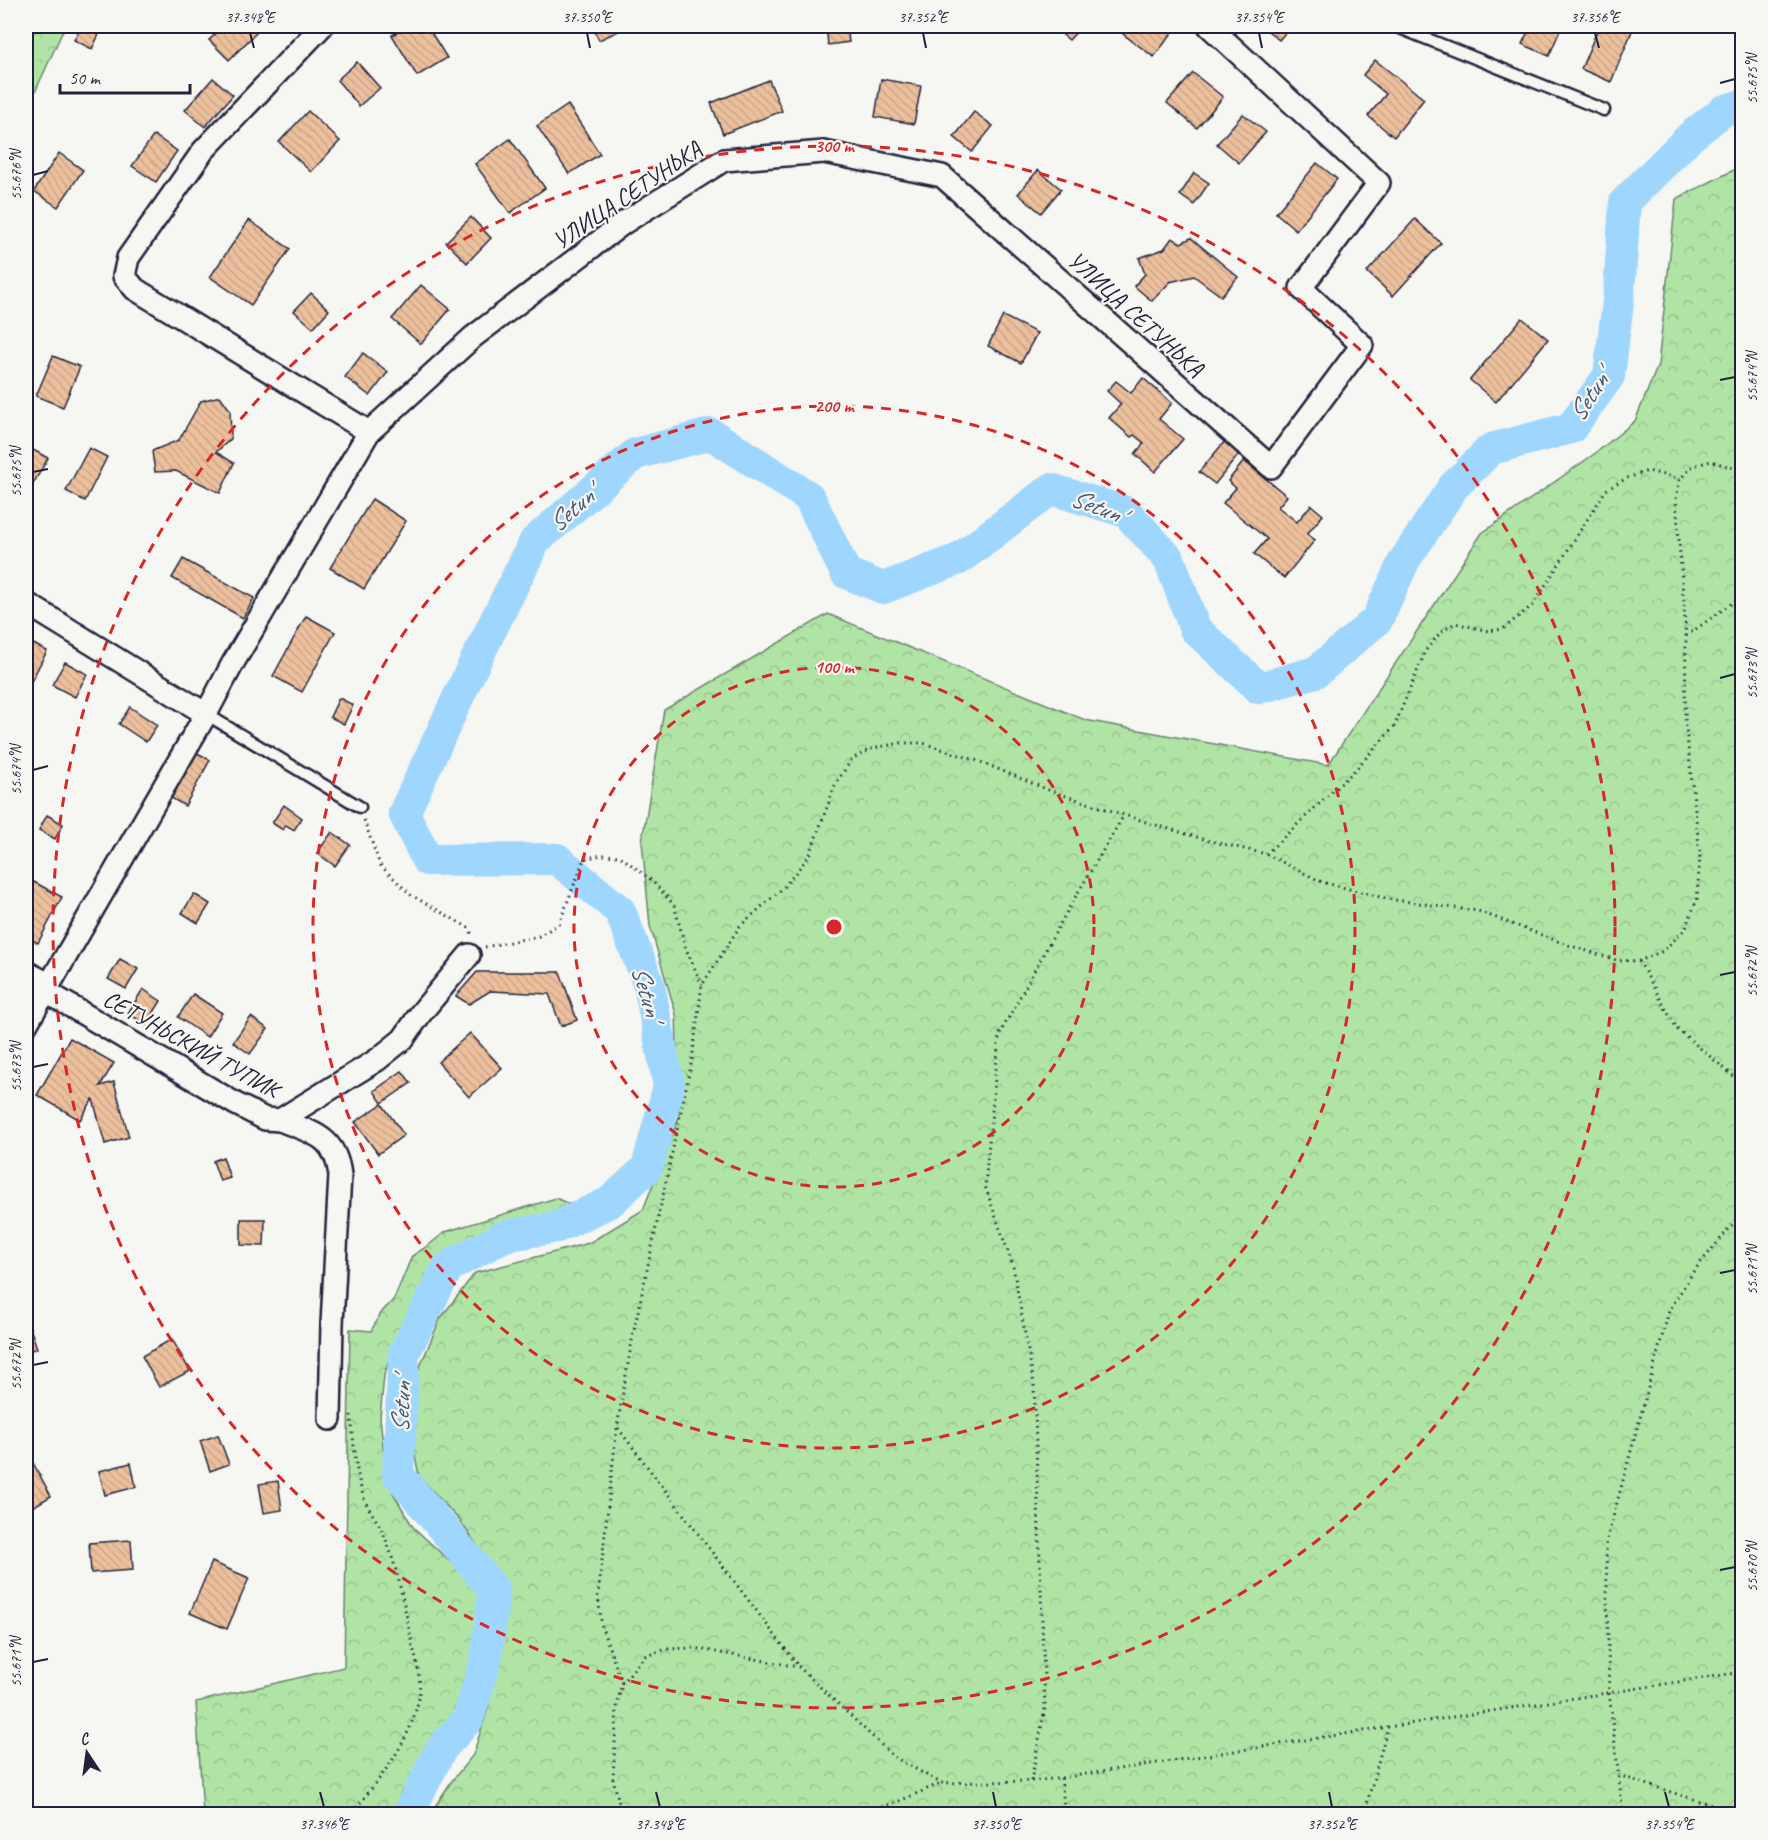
<svg xmlns="http://www.w3.org/2000/svg" width="1768" height="1840" viewBox="0 0 1768 1840" font-family="Caveat,sans-serif">
  <defs>
    <pattern id="forest-crowns" width="20" height="18" patternUnits="userSpaceOnUse" patternTransform="scale(1.5)"><rect width="20" height="18" fill="#b0e4a5"/><path d="M2 6a3 3 0 1 1 6 0M12 15a3 3 0 1 1 6 0" fill="none" stroke="#97c38f"/></pattern>
    <pattern id="building-back-hatch" width="6" height="6" patternUnits="userSpaceOnUse" patternTransform="scale(1.5)"><rect width="6" height="6" fill="#edc09d"/><path d="M-1 5l2 2M0 0l6 6M5-1l2 2" fill="none" stroke="#cba588"/></pattern>
  </defs>
  <rect width="100%" height="100%" fill="#f6f6f2"/>
  <filter id="ink" filterUnits="userSpaceOnUse"><feTurbulence type="fractalNoise" baseFrequency=".0167" numOctaves="2"/><feDisplacementMap in="SourceGraphic" scale="12" xChannelSelector="R" yChannelSelector="G"/><feConvolveMatrix kernelMatrix="1 2 1 2 8 2 1 2 1" color-interpolation-filters="sRGB"/></filter>
  <g filter="url(#ink)">
    <g fill="url(#forest-crowns)" stroke="#698370" stroke-width="1.5">
      <polygon points="26,26 65,26 26,112"/>
      <polygon points="1742,166 1742,1814 430,1814 451,1782 473,1755 488,1708 500,1638 505,1627 488,1561 460,1521 419,1476 409,1426 416,1376 440,1319 475,1273 589,1243 643,1210 679,1117 676,1014 650,926 642,841 664,710 828,614 1085,720 1328,765 1482,533 1597,452 1635,421 1658,365 1676,199"/>
      <polygon points="556,1198 575,1207 554,1218 477,1243 447,1261 396,1338 384,1376 380,1417 384,1456 393,1493 413,1527 455,1566 480,1595 485,1614 485,1635 472,1694 401,1793 395,1814 203,1814 196,1702 344,1667 350,1329 371,1331 381,1313 394,1299 412,1256 429,1245 445,1232"/>
    </g>
    <g fill="none" stroke-linecap="round" stroke-linejoin="round">
      <polyline stroke="#9fd6fe" stroke-width="32" points="408,1814 441,1749 468,1719 486,1660 494,1590 398,1474 404,1353 448,1267 504,1236 557,1227 610,1202 647,1168 669,1086 649,985 620,911 557,859 427,860 404,813 471,670 535,541 635,454 711,434 809,497 846,573 883,588 959,559 1051,489 1126,512 1169,559 1195,629 1259,688 1316,672 1377,620 1404,561 1453,487 1491,449 1571,428 1609,376 1619,293 1625,202 1690,137 1723,111 1742,105"/>
    </g>
    <g fill="url(#building-back-hatch)" stroke="#22223b" stroke-width="1.5">
      <polygon points="81,26 103,26 92,49 74,40"/>
      <polygon points="224,26 258,26 261,28 229,60 209,40"/>
      <polygon points="408,26 427,26 447,58 417,76 392,35"/>
      <polygon points="592,26 621,26 623,29 599,40"/>
      <polygon points="725,26 752,26 752,28 726,31"/>
      <polygon points="826,26 847,26 849,42 828,45"/>
      <polygon points="1052,26 1082,26 1069,40"/>
      <polygon points="1129,26 1162,26 1172,33 1154,57 1123,34"/>
      <polygon points="1262,26 1291,26 1279,40"/>
      <polygon points="1478,26 1497,26 1494,32"/>
      <polygon points="1531,26 1555,26 1561,28 1549,56 1522,44"/>
      <polygon points="1599,26 1634,26 1611,82 1581,69"/>
      <polygon points="1375,60 1424,99 1394,137 1368,116 1386,94 1363,75"/>
      <polygon points="357,62 380,88 359,106 337,80"/>
      <polygon points="1193,73 1223,97 1197,128 1167,103"/>
      <polygon points="213,78 233,95 205,127 185,110"/>
      <polygon points="881,79 921,86 914,124 875,117"/>
      <polygon points="769,80 782,111 723,134 711,103"/>
      <polygon points="568,105 600,154 569,174 537,126"/>
      <polygon points="308,111 340,141 311,172 279,142"/>
      <polygon points="974,112 993,126 972,152 954,137"/>
      <polygon points="1243,114 1266,132 1239,163 1217,144"/>
      <polygon points="154,135 177,151 156,182 132,166"/>
      <polygon points="510,139 545,188 510,213 475,164"/>
      <polygon points="59,153 83,170 58,207 34,191"/>
      <polygon points="1317,163 1337,179 1296,230 1276,213"/>
      <polygon points="1038,170 1061,189 1041,213 1018,194"/>
      <polygon points="1194,173 1209,183 1194,205 1180,195"/>
      <polygon points="471,217 491,238 467,263 446,242"/>
      <polygon points="1415,219 1441,243 1393,296 1367,272"/>
      <polygon points="249,220 290,249 251,305 210,277"/>
      <polygon points="1172,238 1181,243 1191,238 1238,277 1221,296 1194,276 1170,282 1152,301 1134,286 1145,274 1139,258 1164,249"/>
      <polygon points="26,272 33,276 26,290"/>
      <polygon points="421,285 450,309 421,344 392,319"/>
      <polygon points="311,293 329,310 313,328 294,311"/>
      <polygon points="1003,316 1037,333 1021,363 988,346"/>
      <polygon points="1522,318 1548,339 1496,402 1470,380"/>
      <polygon points="363,353 388,372 370,396 345,377"/>
      <polygon points="53,356 80,367 63,407 36,396"/>
      <polygon points="1143,378 1172,403 1159,419 1183,439 1155,472 1135,454 1144,443 1134,435 1131,437 1109,418 1121,404 1107,391 1116,381 1131,393"/>
      <polygon points="220,396 230,410 231,439 216,452 234,463 220,493 176,471 155,472 152,451 179,440 201,401"/>
      <polygon points="1225,441 1240,453 1215,484 1199,472"/>
      <polygon points="26,446 48,458 33,484 26,480"/>
      <polygon points="89,448 107,457 85,501 66,491"/>
      <polygon points="1244,461 1287,496 1278,507 1297,522 1311,505 1323,515 1307,534 1315,540 1284,578 1254,554 1267,539 1223,503 1236,488 1228,481"/>
      <polygon points="372,499 406,521 364,589 330,568"/>
      <polygon points="183,559 254,598 243,618 172,578"/>
      <polygon points="306,616 335,632 302,692 273,676"/>
      <polygon points="26,640 47,651 26,691"/>
      <polygon points="65,662 87,674 75,697 52,685"/>
      <polygon points="339,698 353,705 344,724 330,717"/>
      <polygon points="130,707 157,725 146,742 119,724"/>
      <polygon points="194,751 210,760 185,806 168,796"/>
      <polygon points="284,805 302,818 294,830 286,825 283,830 272,823"/>
      <polygon points="47,815 63,824 55,839 39,830"/>
      <polygon points="332,832 350,845 335,866 317,853"/>
      <polygon points="34,882 62,897 38,943 26,937 26,898"/>
      <polygon points="194,894 210,904 198,923 182,913"/>
      <polygon points="120,959 138,969 126,989 108,979"/>
      <polygon points="477,972 560,972 577,1020 561,1026 549,994 490,991 469,1004 456,996"/>
      <polygon points="26,985 33,989 26,1001"/>
      <polygon points="143,989 161,1001 146,1025 128,1013"/>
      <polygon points="193,994 222,1013 207,1037 178,1017"/>
      <polygon points="251,1017 268,1029 250,1054 233,1042"/>
      <polygon points="470,1033 502,1068 469,1097 438,1062"/>
      <polygon points="70,1038 114,1063 100,1086 114,1082 129,1137 105,1144 93,1099 80,1120 37,1095"/>
      <polygon points="402,1071 411,1083 382,1103 374,1091"/>
      <polygon points="26,1103 34,1108 26,1123"/>
      <polygon points="382,1104 404,1135 378,1154 355,1122"/>
      <polygon points="223,1157 230,1178 220,1181 213,1161"/>
      <polygon points="241,1219 265,1219 264,1246 241,1245"/>
      <polygon points="26,1316 37,1348 26,1352"/>
      <polygon points="172,1339 190,1371 159,1387 142,1356"/>
      <polygon points="218,1435 229,1464 210,1471 200,1441"/>
      <polygon points="32,1461 51,1496 26,1511 26,1465"/>
      <polygon points="131,1463 136,1487 105,1495 99,1471"/>
      <polygon points="278,1481 282,1510 264,1513 259,1484"/>
      <polygon points="131,1540 133,1570 91,1573 89,1543"/>
      <polygon points="212,1562 249,1578 227,1629 190,1613"/>
    </g>
    <g fill="none" stroke-linecap="round" stroke-linejoin="round">
      <g stroke="#22223b" stroke-width="15">
        <g id="lane">
          <polyline points="1395,26 1604,110"/>
          <polyline points="206,714 360,807"/>
        </g>
      </g>
      <g stroke="#22223b" stroke-width="26">
        <g id="street">
          <polyline points="322,26 203,151 128,258 124,276 135,289 369,432"/>
          <polyline points="26,603 206,714"/>
          <polyline points="26,972 49,984"/>
          <polyline points="45,991 236,1104 265,1119 280,1120 377,1060 403,1039 421,1013 469,955"/>
          <polyline points="26,1025 206,714 233,663 369,432 473,337 625,222 724,160 824,152 942,176 1271,467 1362,345 1301,288 1379,183 1209,26"/>
          <path d="M280,1120c32,13 55,15 60,55l-8,149 -2,95"/>
        </g>
      </g>
      <g stroke="#22223b" stroke-width="3" stroke-dasharray="1.5 4.5" stroke-linecap="butt">
        <polyline points="1686,636 1742,596"/>
        <polyline points="364,820 380,865 411,895 469,928 473,937"/>
        <polyline points="1266,854 1355,770 1394,727 1426,650 1440,633 1455,623 1488,631 1503,629 1533,605 1606,490 1627,478 1648,471 1680,479"/>
        <polyline points="485,947 539,936 559,924 584,859 602,855 620,856 651,880 674,905 686,949 702,985"/>
        <polyline points="1639,961 1677,1029 1742,1083"/>
        <path d="M351,1415c3,28 4,59 14,86 4,9 11,18 16,27 16,35 22,73 30,110 4,19 11,40 8,59 -8,45 -40,83 -68,117"/>
        <polyline points="618,1428 799,1667"/>
        <polyline points="622,1683 602,1628 598,1596 617,1427 633,1335 692,1060 702,985 740,926 784,887 809,856 836,783 852,759 873,748 901,743 923,743 981,762 1051,791 1146,822 1210,841 1266,854 1322,882 1388,899 1478,911 1565,944 1616,960 1639,961 1663,951 1686,928 1697,899 1700,855 1685,719 1686,636 1676,499 1680,479 1693,466 1711,461 1733,468 1742,468"/>
        <polyline points="1618,1775 1727,1810 1742,1809"/>
        <polyline points="1061,1778 1065,1814"/>
        <polyline points="1031,1781 1045,1708 1034,1384 1013,1266 985,1186 999,1035 1070,906 1124,815"/>
        <polyline points="622,1814 613,1779 617,1707 622,1683 645,1656 667,1649 694,1648 799,1667 894,1757 941,1783 1031,1781 1061,1778 1742,1672"/>
        <polyline points="859,1814 897,1802 941,1783"/>
        <polyline points="1364,1814 1388,1726"/>
        <polyline points="1623,1814 1609,1692 1606,1543 1669,1311 1693,1272 1742,1213"/>
      </g>
      <use href="#lane" stroke="#f6f6f2" stroke-width="10"/>
      <use href="#street" stroke="#f6f6f2" stroke-width="21"/>
    </g>
  </g>
  <path fill="none" stroke="#22223b" stroke-width="2" d="M250,33l4,15M587,33l3,15M923,33l3,15M1259,33l3,15M1595,33l4,15M1720,83l15,-4M33,175l15,-4M1720,380l15,-3M33,472l15,-3M1720,678l15,-4M33,770l15,-4M1720,975l15,-3M33,1067l15,-3M1720,1273l15,-3M33,1365l15,-3M1720,1570l15,-3M33,1662l15,-3M320,1792l4,15M656,1792l4,15M993,1792l3,15M1329,1792l3,15M1665,1792l4,15"/>
  <g fill="none" stroke="#d62828" stroke-width="3" stroke-dasharray="10 8">
    <circle cx="834" cy="927" r="260"/>
    <circle cx="834" cy="927" r="521"/>
    <circle cx="834" cy="927" r="781"/>
  </g>
  <g text-anchor="middle" dominant-baseline="central" stroke-width="4.5" stroke-linejoin="round" paint-order="stroke">
    <g font-size="24" fill="#22223b" stroke="#f6f6f2">
      <text transform="translate(627 195) rotate(-34)">УЛИЦА СЕТУНЬКА</text>
      <text transform="translate(1136 314) rotate(42)">УЛИЦА СЕТУНЬКА</text>
      <text transform="translate(191 1044) rotate(29)">СЕТУНЬСКИЙ ТУПИК</text>
    </g>
    <g font-size="26" font-style="italic" fill="#485876" stroke="#f6f6f2">
      <text transform="translate(1589 396) rotate(-57)">Setun'</text>
      <text transform="translate(1097 506) rotate(21)">Setun'</text>
      <text transform="translate(572 509) rotate(-41)">Setun'</text>
      <text transform="translate(647 992) rotate(74)">Setun'</text>
      <text transform="translate(401 1406) rotate(-87)">Setun'</text>
    </g>
  </g>
  <circle cx="834" cy="927" r="9" fill="#d62828" stroke="#f6f6f2" stroke-width="3"/>
  <g font-size="18" text-anchor="middle" font-weight="bold" fill="#d62828" stroke="#f6f6f2" stroke-width="4.5" stroke-linejoin="round" paint-order="stroke">
    <text x="834" y="152">300 m</text>
    <text x="834" y="412">200 m</text>
    <text x="834" y="673">100 m</text>
  </g>
  <rect width="1768" height="1840" fill="none" stroke="#f6f6f2" stroke-width="66"/>
  <g transform="translate(87 1753) rotate(347)" stroke="#f6f6f2" stroke-width="4.5" paint-order="stroke">
  <path d="M0-4.5L10 22L0 15L-10 22Z" fill="#22223b"/>
  <text y="-9" font-size="16" font-weight="bold" text-anchor="middle" fill="#22223b">С</text>
  </g>
  <path d="M60 84v9h130v-9" fill="none" stroke="#22223b" stroke-width="3"/>
  <text x="69" y="84" font-size="18" fill="#22223b" stroke="#f6f6f2" stroke-width="4.5" paint-order="stroke">50 m</text>
  <rect x="33" y="33" width="1702" height="1774" fill="none" stroke="#22223b" stroke-width="2"/>
  <g font-size="15" text-anchor="middle" fill="#22223b">
    <text x="250" y="22">37.348°E</text>
    <text x="587" y="22">37.350°E</text>
    <text x="923" y="22">37.352°E</text>
    <text x="1259" y="22">37.354°E</text>
    <text x="1595" y="22">37.356°E</text>
    <text transform="translate(1752 79) rotate(-90)" y="5">55.675°N</text>
    <text transform="translate(16 175) rotate(-90)" y="5">55.676°N</text>
    <text transform="translate(1752 377) rotate(-90)" y="5">55.674°N</text>
    <text transform="translate(16 472) rotate(-90)" y="5">55.675°N</text>
    <text transform="translate(1752 674) rotate(-90)" y="5">55.673°N</text>
    <text transform="translate(16 770) rotate(-90)" y="5">55.674°N</text>
    <text transform="translate(1752 972) rotate(-90)" y="5">55.672°N</text>
    <text transform="translate(16 1067) rotate(-90)" y="5">55.673°N</text>
    <text transform="translate(1752 1270) rotate(-90)" y="5">55.671°N</text>
    <text transform="translate(16 1365) rotate(-90)" y="5">55.672°N</text>
    <text transform="translate(1752 1567) rotate(-90)" y="5">55.670°N</text>
    <text transform="translate(16 1662) rotate(-90)" y="5">55.671°N</text>
    <text x="324" y="1829">37.346°E</text>
    <text x="660" y="1829">37.348°E</text>
    <text x="996" y="1829">37.350°E</text>
    <text x="1332" y="1829">37.352°E</text>
    <text x="1669" y="1829">37.354°E</text>
  </g>
</svg>
